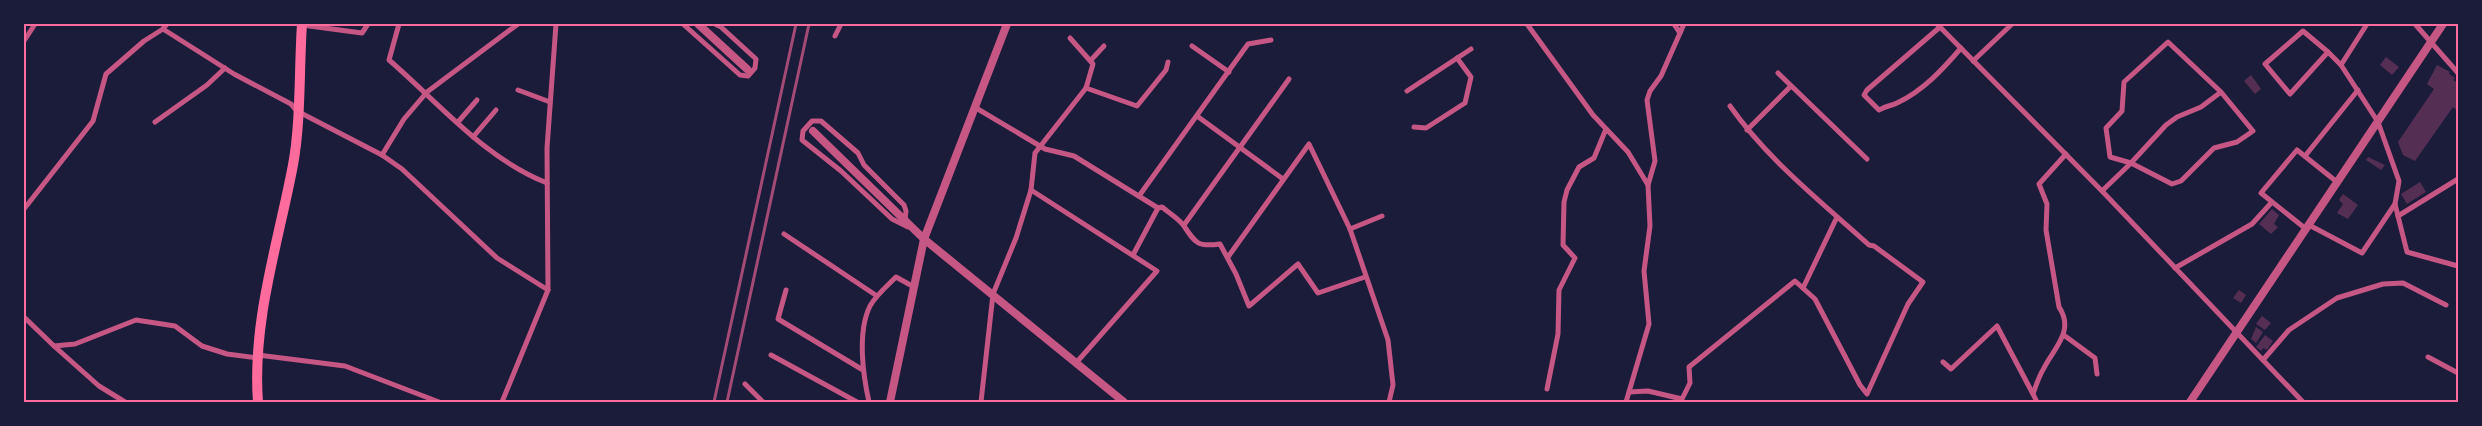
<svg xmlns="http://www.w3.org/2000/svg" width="2482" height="426" viewBox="0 0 2482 426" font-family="Barlow,sans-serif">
  <rect width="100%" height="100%" fill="#1b1b3a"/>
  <g fill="#542f53">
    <polygon points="2386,57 2399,67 2392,75 2380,65"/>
    <polygon points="2437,65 2450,72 2449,74 2455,78 2453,80 2458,83 2458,111 2453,107 2415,161 2403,155 2398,142 2434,89 2427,84"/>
    <polygon points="2251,75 2261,89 2255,94 2244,81"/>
    <polygon points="2368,157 2385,165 2381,170 2366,160"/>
    <polygon points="2420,182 2426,192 2407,204 2401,194"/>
    <polygon points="2343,194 2358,205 2348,219 2337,213 2343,204 2339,200"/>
    <polygon points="2272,209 2279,215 2274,224 2278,227 2271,234 2259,224"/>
    <polygon points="2239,290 2246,295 2241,303 2233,298"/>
    <polygon points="2262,316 2271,323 2265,330 2256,324"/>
    <polygon points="2256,327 2263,332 2256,343 2251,339"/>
    <polygon points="2265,335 2273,341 2267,350 2263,348 2261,351 2256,347"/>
  </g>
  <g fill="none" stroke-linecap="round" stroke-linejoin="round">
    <g stroke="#c65784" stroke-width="5">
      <path d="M399,24l-10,36c50,43 95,98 158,123"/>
      <polyline points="683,24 740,75 748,76 755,68 756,59 721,27 715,24"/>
      <polyline points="1527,24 1593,115 1628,152 1648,185 1650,226 1644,271 1649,324 1626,402"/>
      <polyline points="1674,24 1680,33"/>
      <polyline points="1937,24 2102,191 2303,402"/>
      <polyline points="2367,24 2341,65 2378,122 2399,181 2395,204 2407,252 2458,266"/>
      <polyline points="2415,24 2458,73"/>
      <polyline points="302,25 362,33 368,24"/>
      <path d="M1940,27l-73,63 -3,5 15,15c6,-4 12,-4 18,-7 26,-12 46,-34 64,-55"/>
      <polyline points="163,29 234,74 291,104 297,111 382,155 402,169 497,258 548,290"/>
      <polygon points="2303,31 2328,52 2290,94 2265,64"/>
      <polyline points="835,36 841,24"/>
      <polyline points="1070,38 1093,64 1086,88"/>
      <polyline points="24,41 35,24"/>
      <polyline points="1192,46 1229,72"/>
      <polyline points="2328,52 2341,65"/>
      <polyline points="1091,60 1104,46"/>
      <polyline points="1973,61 2012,24"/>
      <polyline points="1778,73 1867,159"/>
      <polyline points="518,90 550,102"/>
      <polyline points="1407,91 1471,49"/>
      <path d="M976,108l69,41 29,7 84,52 4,-1c7,6 17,12 22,19 12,18 14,21 36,18l16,30 13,32 49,-42 20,29 47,-16"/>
      <polyline points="1197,116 1283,179"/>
      <polyline points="155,122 207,85 225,68"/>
      <polyline points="458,122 477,100"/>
      <polyline points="1414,127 1426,128 1465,103 1471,77 1457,58"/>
      <polyline points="1747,130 1791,86"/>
      <polyline points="473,137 496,110"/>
      <polyline points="382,155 404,119 427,92 518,24"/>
      <polyline points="2305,156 2358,90"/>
      <polyline points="1648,185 1655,161 1647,100 1650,91 1661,76 1684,24"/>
      <polyline points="1031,190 1157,271 1076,363"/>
      <polyline points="2102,191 2131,163 2172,184 2181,181 2214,148 2237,142 2253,131 2221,92 2168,42 2124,82 2122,111 2106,128 2110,157 2131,163 2166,125 2177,117 2201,107 2221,92"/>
      <polyline points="1139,196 1248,44 1271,40"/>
      <polyline points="24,209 93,121 106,74 144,41 163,29 167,24"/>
      <polyline points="2398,216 2458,179"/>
      <polyline points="905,220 906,211 904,205 864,165 858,153 821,121 812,121 803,131 802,140 841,171 892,219 908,227"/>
      <polyline points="1184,225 1289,79"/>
      <polyline points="2309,225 2362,253 2395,204"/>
      <polyline points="1350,229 1382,216"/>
      <polyline points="2306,229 2261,193 2297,150 2337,182"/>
      <polyline points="784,234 877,296"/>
      <polyline points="1133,255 1158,208"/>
      <polyline points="1228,257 1309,144 1350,229 1388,340 1393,385 1389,402"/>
      <polyline points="2175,268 2252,224 2272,202"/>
      <polyline points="1803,288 1837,217"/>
      <polyline points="786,290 778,319 863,370"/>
      <polyline points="24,317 54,346 75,344 136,320 175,326 202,346 227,354 258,358"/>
      <polyline points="2065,336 2095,358 2097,374"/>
      <polyline points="54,346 99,386 125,402"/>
      <polyline points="258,355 345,366 439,402"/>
      <polyline points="771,355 857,402"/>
      <polyline points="2428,357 2458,373"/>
      <polyline points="2263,360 2289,330 2337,298 2383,284 2403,283 2446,305"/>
      <polyline points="1943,362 1951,369 1997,326 2033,394"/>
      <polyline points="745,384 763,402"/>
      <polyline points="1547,389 1558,334 1559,290 1575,258 1563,245 1564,202 1567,190 1579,167 1594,158 1606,129"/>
      <path d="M1629,392l19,-1 34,8 8,-16 -1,-16 106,-86 20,18 45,86 7,9 41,-90 15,-22 -49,-36 -5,-1c-49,-44 -101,-85 -139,-139"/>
      <polyline points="502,402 548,290 547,148 556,24"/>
      <path d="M869,402c-6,-27 -12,-70 1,-96 6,-11 17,-20 26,-29l18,10"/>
      <polyline points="981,402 993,294 1016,238 1031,190 1035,153 1086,88 1137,106 1166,70 1168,62"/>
      <path d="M2037,402l-4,-8c3,-9 6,-18 11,-26 10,-20 31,-37 15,-61l-13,-77 1,-26 -8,-20 27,-30"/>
    </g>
    <g stroke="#c65784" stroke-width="8">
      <polyline points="698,24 747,69"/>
      <polyline points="813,131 924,239 1124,402"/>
      <polyline points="890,402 924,239 1007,24"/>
      <polyline points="2190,402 2443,24"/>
    </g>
    <path stroke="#ff6b9d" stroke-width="10" d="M258,402c-6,-81 20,-158 35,-237 8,-43 6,-97 9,-141"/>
    <g stroke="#a44b75" stroke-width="3">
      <polyline points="714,402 796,24"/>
      <polyline points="727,402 809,24"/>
    </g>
  </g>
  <rect width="2482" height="426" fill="none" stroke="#1b1b3a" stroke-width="50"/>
  <rect x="25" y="25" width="2432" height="376" fill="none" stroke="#ff6b9d" stroke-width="2"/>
</svg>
